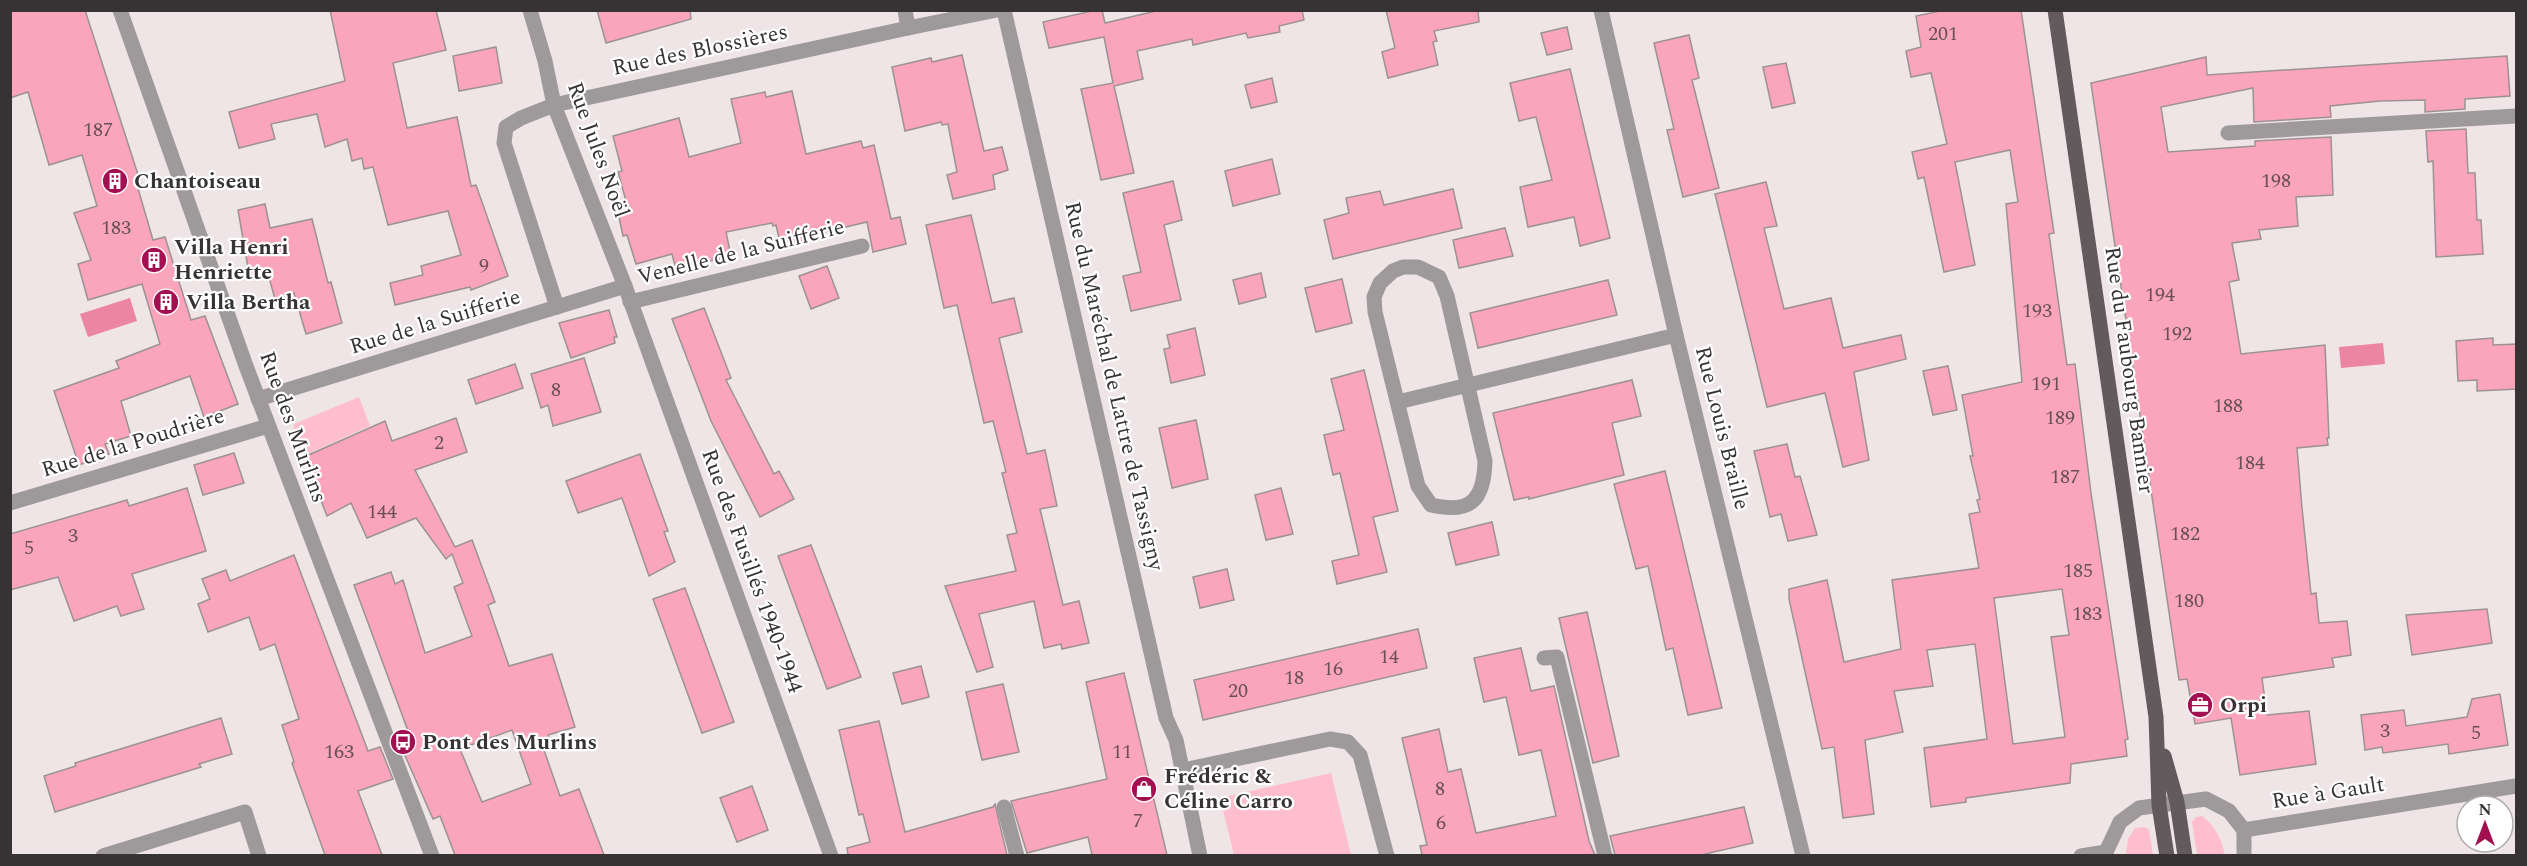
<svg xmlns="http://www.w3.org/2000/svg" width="2527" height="866" viewBox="0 0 2527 866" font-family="Spectral,serif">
  <rect width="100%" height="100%" fill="#efe4e6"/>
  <g fill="#febece">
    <polygon points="359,397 370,426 303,456 294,438 294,424"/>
    <polygon points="1331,773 1351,855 1234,855 1220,798"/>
    <path d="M2202,816c14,11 19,22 23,39h-28l-5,-33 4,-5z"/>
    <polygon points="2145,827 2149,830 2153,855 2126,855 2128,839 2135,828"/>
  </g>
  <g fill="#ec85a2">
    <polygon points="130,298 137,321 88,337 80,314"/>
    <polygon points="2383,343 2385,364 2341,368 2339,347"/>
  </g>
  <g fill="#faa5bb" stroke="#9c9294" stroke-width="1.5" fill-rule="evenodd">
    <polygon points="10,10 85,10 141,184 137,185 153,240 165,237 191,320 205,316 238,404 204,417 190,376 121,401 131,436 105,444 109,454 79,465 54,391 119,368 116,361 160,344 142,284 88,300 78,264 91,260 74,213 97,206 82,155 49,165 28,92 10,98"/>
    <polygon points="330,10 436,10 446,50 393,63 407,128 457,117 471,186 476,185 508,276 471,290 470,287 395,305 390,283 423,275 421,266 461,255 448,211 388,225 373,167 364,169 362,158 352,161 347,139 325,147 317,114 271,124 275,139 239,148 229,112 345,81"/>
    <polygon points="597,10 690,10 691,19 606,43"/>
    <polygon points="1096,10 1102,10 1105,23 1160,10 1302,10 1304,20 1279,26 1280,32 1248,38 1246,33 1193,45 1192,39 1137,51 1143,79 1114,86 1134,173 1101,180 1081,89 1113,83 1104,37 1049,48 1043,22"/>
    <polygon points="1386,10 1478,10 1479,22 1434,31 1437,41 1433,42 1438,65 1388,78 1382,52 1395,48"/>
    <path d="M1945,10h76l33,223 -5,1 18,131 8,-1 16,129 37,246 -3,1 2,16 -56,8 -1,19 -104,15v4l-35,5 -7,-59 63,-9 -12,-95 -48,6 6,36 -39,5 9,41 -38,8 9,74 -31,4 -9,-71 -12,2 -33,-150v-10l38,-9 17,82 57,-13 -9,-69 87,-12 -10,-54 11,-2 -3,-12 3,-1 -10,-43h3l-11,-61 60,-13 -16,-178 12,-2 -8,-52 -55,12 20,103 -31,7 -20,-95 -6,2 -6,-27 35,-8 -16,-71 -20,4 -5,-26 15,-4 -5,-31zM2062,589l7,46 -18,2 14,100 -52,7 -19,-146z"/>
    <polygon points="1567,27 1572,49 1547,55 1541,33"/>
    <polygon points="1689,35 1699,78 1692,80 1719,188 1683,197 1667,130 1674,129 1654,43"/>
    <polygon points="496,47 502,83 459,91 453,56"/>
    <polygon points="962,55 984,151 1002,147 1008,170 993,175 995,189 953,199 947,175 957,172 948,124 942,125 941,122 905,131 892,67 931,58 932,62"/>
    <polygon points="2507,56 2510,96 2465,99 2465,109 2425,112 2425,100 2380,101 2330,106 2331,117 2254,122 2253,88 2161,107 2168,152 2255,146 2255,141 2331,137 2333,195 2296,197 2298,226 2259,230 2261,239 2232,243 2239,280 2229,282 2241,354 2325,345 2329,438 2327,438 2328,445 2297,448 2302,508 2311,594 2316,593 2319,623 2347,621 2351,655 2332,658 2334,667 2262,678 2267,715 2309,711 2316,764 2240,775 2231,718 2195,724 2187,679 2179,680 2091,83 2206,57 2207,75"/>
    <polygon points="1786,63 1795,103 1772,108 1763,67"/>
    <polygon points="1570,69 1610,238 1580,246 1574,217 1528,227 1520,187 1552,180 1536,117 1519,121 1510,83"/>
    <polygon points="1272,78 1277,102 1251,108 1245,85"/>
    <polygon points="792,91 806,154 861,141 863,148 874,145 891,219 900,217 906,244 873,252 867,222 816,234 818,240 781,247 776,225 773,226 772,223 726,232 731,256 676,269 672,254 636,264 627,235 623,236 616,203 626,201 618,172 622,171 613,136 679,118 689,157 741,143 731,99 765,92 766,97"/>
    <polygon points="2466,129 2468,173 2475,173 2477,220 2481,220 2483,254 2436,257 2433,161 2428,162 2426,131"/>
    <polygon points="1272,159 1280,194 1233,206 1225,171"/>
    <polygon points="1173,181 1182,220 1164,225 1181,300 1131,311 1123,276 1141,272 1123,193"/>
    <polygon points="1766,182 1777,226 1764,228 1784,309 1831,298 1843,348 1901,335 1906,359 1854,372 1869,460 1843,467 1825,393 1767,407 1715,194"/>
    <polygon points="1453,189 1462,228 1333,259 1324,220 1349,213 1346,198 1380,191 1384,205"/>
    <polygon points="265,204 270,228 312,219 328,283 331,282 342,323 306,334 294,293 275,299 268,274 250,279 238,210"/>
    <polygon points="971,215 992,303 1014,298 1022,332 999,338 1027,454 1045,450 1057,506 1040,509 1063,605 1079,601 1089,643 1062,649 1061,644 1044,648 1034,601 979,614 993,667 977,672 945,586 1016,571 1007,535 1017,533 1002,473 1006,472 993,421 984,423 957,305 944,308 926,225"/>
    <polygon points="1505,228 1513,256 1459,268 1453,240"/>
    <polygon points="827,266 839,298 811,309 799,276"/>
    <polygon points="1261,273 1266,297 1239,304 1233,280"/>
    <polygon points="1342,279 1352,323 1316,332 1305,288"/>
    <polygon points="1608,280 1617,315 1478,348 1470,313"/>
    <polygon points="704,308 731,378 726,380 774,474 779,471 794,499 760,517 711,421 672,319"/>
    <polygon points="609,310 617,337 614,337 615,343 571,358 559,323"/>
    <polygon points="1195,328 1205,375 1171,383 1164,349 1170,348 1167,335"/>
    <polygon points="2493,338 2493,345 2517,344 2517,389 2477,391 2477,380 2458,381 2456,341"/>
    <polygon points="584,358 601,412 553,426 548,405 541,408 531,374"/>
    <polygon points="515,364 523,388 476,404 468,380"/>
    <polygon points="1948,366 1957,410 1933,415 1923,371"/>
    <polygon points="1364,370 1398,511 1373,517 1387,572 1337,584 1332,561 1359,555 1340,473 1333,475 1324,435 1344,430 1331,379"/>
    <polygon points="1632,380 1641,416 1612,423 1624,475 1529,499 1529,497 1514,500 1493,413"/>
    <path d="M456,418l11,34 -52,18 40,77 17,-7 23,62 -7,3 21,61 43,-12 23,73 -27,8 4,12 -8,3 16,46 19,-7 25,66h-149l-15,-39 -7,3 -34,-77 12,-3 -57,-154 37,-13 4,12 8,-4 22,73 47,-17 -18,-49 9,-4 -11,-29 -6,5 -30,-41 -49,20 -16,-35 -24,13 -23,-59 81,-36 7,20zM512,730l19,54 -49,18 -22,-53z"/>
    <polygon points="1196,420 1208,479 1172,488 1159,428"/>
    <polygon points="1787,444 1795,477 1800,476 1817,535 1788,541 1781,514 1770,517 1754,451"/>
    <polygon points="234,453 244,483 203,495 194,465"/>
    <polygon points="640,454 668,531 664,532 675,562 649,576 622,498 578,513 566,481"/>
    <polygon points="1665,471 1722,708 1688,715 1673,648 1666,650 1648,566 1636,569 1614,484"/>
    <polygon points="187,488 206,551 132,574 144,609 121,616 117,606 74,621 58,577 10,590 10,534 127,500 129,506"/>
    <polygon points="1281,488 1293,534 1266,540 1255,495"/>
    <polygon points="1492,522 1499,555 1456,565 1448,533"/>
    <polygon points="811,545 861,677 827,689 778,556"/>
    <polygon points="294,555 368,751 380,747 393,779 358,791 382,855 325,855 292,763 294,762 282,725 299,719 275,644 260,650 249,617 208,632 198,604 210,599 202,579 226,570 230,581"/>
    <polygon points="1227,569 1234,600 1200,608 1193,577"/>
    <polygon points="685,588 734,722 702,733 653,599"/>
    <polygon points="2487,609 2492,643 2412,655 2406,615"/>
    <polygon points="1587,612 1619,756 1593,763 1559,618"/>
    <polygon points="1418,629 1427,668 1203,720 1194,680"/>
    <polygon points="1521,648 1531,691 1554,686 1589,841 1595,855 1422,855 1420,846 1427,845 1402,738 1439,729 1448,772 1461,769 1476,833 1556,816 1541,750 1519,755 1506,697 1484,702 1474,658"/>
    <polygon points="921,666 929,697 902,704 893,673"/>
    <polygon points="1124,673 1167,855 1092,855 1088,837 1027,853 1011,801 1107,779 1086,682"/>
    <polygon points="1003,684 1019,752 982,760 966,692"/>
    <polygon points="2500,694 2508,745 2449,754 2448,744 2383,753 2382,747 2365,750 2361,715 2404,710 2406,726 2467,717 2472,699"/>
    <polygon points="221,718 232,754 199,764 201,767 55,812 44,776 76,766 75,763"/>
    <polygon points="879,721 905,832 993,807 995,804 1007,855 848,855 847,848 870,842 863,814 859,815 839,730"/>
    <polygon points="752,786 768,830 737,842 720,798"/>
    <polygon points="1744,807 1753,843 1701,855 1615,855 1610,836"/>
  </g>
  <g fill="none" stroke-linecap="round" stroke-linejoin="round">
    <g stroke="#9e999a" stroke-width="15">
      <polyline points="120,10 246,366 432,856"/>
      <polyline points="530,10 545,61 554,105 625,286 831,856"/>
      <polyline points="905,10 908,28"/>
      <polyline points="1004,10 1166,718 1176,740 1200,856"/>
      <polyline points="1601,10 1676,335 1803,856"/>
      <polyline points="2228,133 2516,116"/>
      <path d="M1403,267h15l21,10 8,19 38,165c-1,40 -15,53 -54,44l-13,-19 -43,-174 -1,-15 6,-14 13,-12z"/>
      <polyline points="630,302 862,246"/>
      <polyline points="557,307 504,143 506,127 521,118 554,105 908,28 997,10"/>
      <polyline points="258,399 625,286"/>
      <polyline points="1398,402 1676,335"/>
      <polyline points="10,503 268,426"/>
      <polyline points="1544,658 1557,657 1605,856"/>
      <polyline points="1183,770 1330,739 1348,742 1360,755 1387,856"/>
      <polyline points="1004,807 1017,856"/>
      <polyline points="2244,830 2516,786"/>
      <polyline points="2244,830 2244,856"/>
      <polyline points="2106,852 2120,822 2139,808 2206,799 2229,811 2244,830"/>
      <polyline points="103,856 245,812 259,856"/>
      <polyline points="2081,856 2106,852"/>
    </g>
    <g stroke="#625a5c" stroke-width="15">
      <polyline points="2055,10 2156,717 2159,805 2167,856"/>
      <polyline points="2164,756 2177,802 2185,856"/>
    </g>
  </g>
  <defs>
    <g id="building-disc" transform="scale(1.35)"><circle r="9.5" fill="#a31051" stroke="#fff"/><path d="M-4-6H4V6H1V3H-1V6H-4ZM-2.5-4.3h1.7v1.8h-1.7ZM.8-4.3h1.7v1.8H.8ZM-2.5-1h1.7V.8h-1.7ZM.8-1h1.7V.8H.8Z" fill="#fff"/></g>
    <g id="office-disc" transform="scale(1.35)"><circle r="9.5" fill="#a31051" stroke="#fff"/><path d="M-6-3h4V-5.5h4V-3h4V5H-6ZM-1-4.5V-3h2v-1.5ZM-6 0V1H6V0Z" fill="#fff"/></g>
    <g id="bus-disc" transform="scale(1.35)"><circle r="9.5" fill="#a31051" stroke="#fff"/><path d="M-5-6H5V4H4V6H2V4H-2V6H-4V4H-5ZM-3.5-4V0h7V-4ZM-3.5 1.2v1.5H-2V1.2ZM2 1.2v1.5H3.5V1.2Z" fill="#fff"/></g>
    <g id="shop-disc" transform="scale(1.35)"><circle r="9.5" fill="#a31051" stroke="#fff"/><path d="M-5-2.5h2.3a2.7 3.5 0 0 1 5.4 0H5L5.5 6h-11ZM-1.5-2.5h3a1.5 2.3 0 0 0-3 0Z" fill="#fff"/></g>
  </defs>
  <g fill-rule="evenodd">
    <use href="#building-disc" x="115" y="181"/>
    <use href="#building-disc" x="154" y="260"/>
    <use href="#building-disc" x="166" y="302"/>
    <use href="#office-disc" x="2200" y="705"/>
    <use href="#bus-disc" x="403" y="742"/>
    <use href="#shop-disc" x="1144" y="789"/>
  </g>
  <g text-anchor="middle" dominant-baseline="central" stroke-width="4.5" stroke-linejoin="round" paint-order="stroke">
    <g font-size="20" fill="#685056">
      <text x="1943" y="34">201</text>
      <text x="98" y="130">187</text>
      <text x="2276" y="181">198</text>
      <text x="116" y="228">183</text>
      <text x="484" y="266">9</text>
      <text x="2160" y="295">194</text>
      <text x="2037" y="311">193</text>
      <text x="2177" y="334">192</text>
      <text x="2046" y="384">191</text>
      <text x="556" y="390">8</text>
      <text x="2228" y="406">188</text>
      <text x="2060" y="418">189</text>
      <text x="439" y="443">2</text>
      <text x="2250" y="463">184</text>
      <text x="2065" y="477">187</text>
      <text x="382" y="512">144</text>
      <text x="2185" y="534">182</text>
      <text x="73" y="536">3</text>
      <text x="29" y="548">5</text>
      <text x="2078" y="571">185</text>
      <text x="2189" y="601">180</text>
      <text x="2087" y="614">183</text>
      <text x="1389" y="657">14</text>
      <text x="1333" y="669">16</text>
      <text x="1294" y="678">18</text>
      <text x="1238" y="691">20</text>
      <text x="2385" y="731">3</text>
      <text x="2476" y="733">5</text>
      <text x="339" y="752">163</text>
      <text x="1122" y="752">11</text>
      <text x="1440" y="789">8</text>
      <text x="1138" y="821">7</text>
      <text x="1441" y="823">6</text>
    </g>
    <g font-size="22" fill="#373334" stroke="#fff">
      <text transform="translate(700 50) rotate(-12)">Rue des Blossières</text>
      <text transform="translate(598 150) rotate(70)">Rue Jules Noël</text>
      <text transform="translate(741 252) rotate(-14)">Venelle de la Suifferie</text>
      <text transform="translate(435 322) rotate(-17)">Rue de la Suifferie</text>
      <text transform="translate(2129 370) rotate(82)">Rue du Faubourg Bannier</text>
      <text transform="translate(1114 386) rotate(77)">Rue du Maréchal de Lattre de Tassigny</text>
      <text transform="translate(293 427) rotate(70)">Rue des Murlins</text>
      <text transform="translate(1722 428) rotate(76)">Rue Louis Braille</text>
      <text transform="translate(133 443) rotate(-17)">Rue de la Poudrière</text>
      <text transform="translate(752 571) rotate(70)">Rue des Fusillés 1940-1944</text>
      <text transform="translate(2328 793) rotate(-9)">Rue à Gault</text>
    </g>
    <g font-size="22" font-weight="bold" fill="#373334" stroke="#fff" text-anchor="start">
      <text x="134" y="181">Chantoiseau</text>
      <text x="174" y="247">Villa Henri<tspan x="174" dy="25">Henriette</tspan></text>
      <text x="186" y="302">Villa Bertha</text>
      <text x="2220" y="705">Orpi</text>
      <text x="422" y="742">Pont des Murlins</text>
      <text x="1164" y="776">Frédéric &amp;<tspan x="1164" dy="25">Céline Carro</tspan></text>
    </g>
  </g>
  <rect width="2527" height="866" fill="none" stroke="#373334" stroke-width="24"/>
  <g transform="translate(2485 824)"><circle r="28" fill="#ffffff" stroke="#afadae" stroke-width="1.5"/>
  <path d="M0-4.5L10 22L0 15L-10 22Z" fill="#a31051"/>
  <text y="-9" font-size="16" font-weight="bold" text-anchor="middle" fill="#373334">N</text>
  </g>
</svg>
